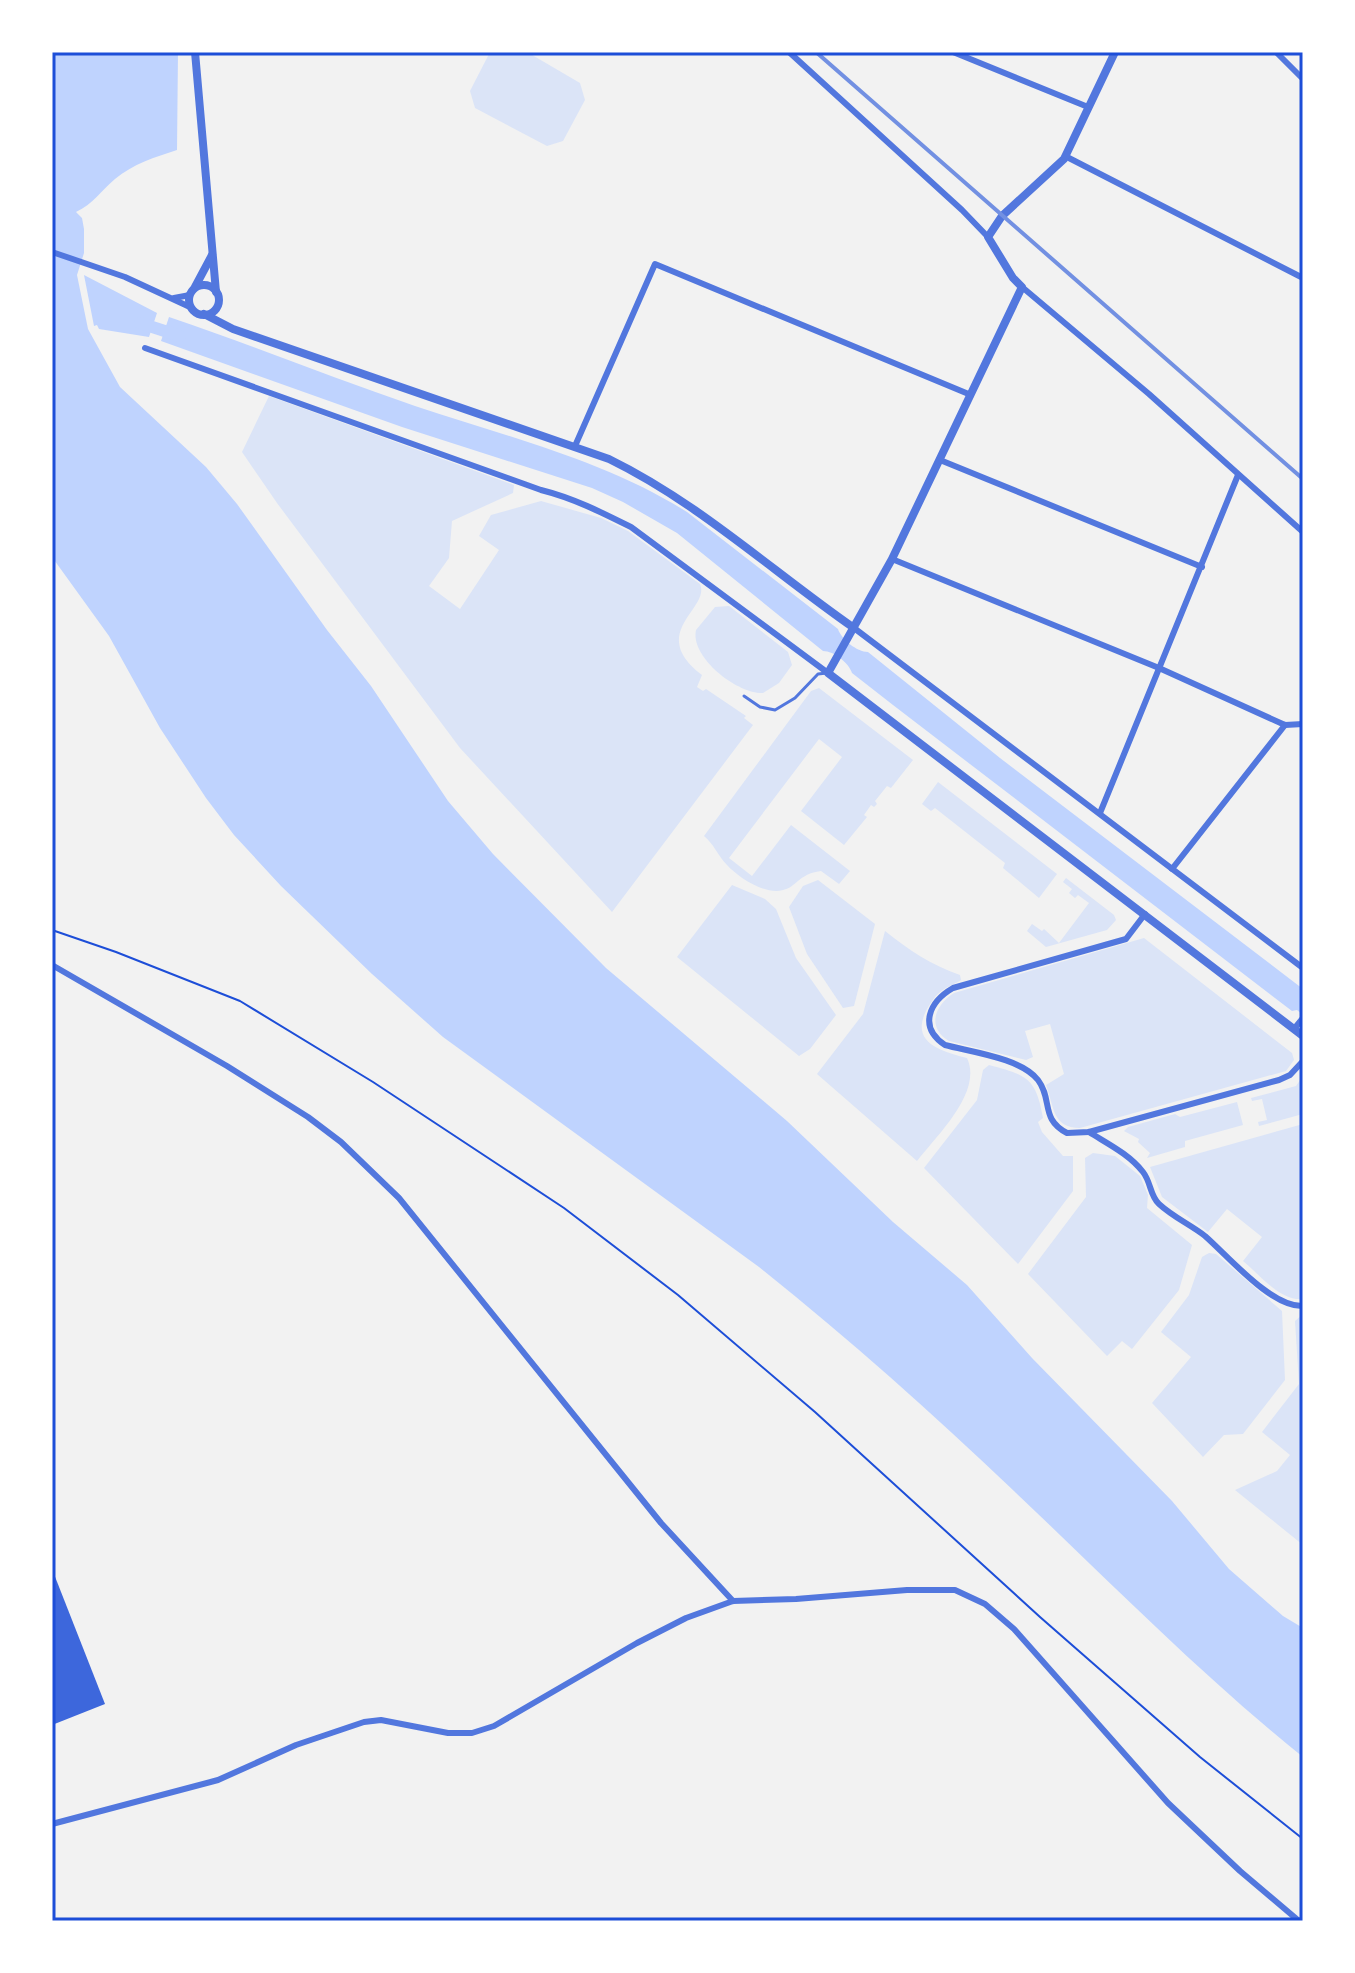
<svg xmlns="http://www.w3.org/2000/svg" width="1355" height="1973" viewBox="0 0 1355 1973" font-family="Signika,sans-serif">
  <rect width="100%" height="100%" fill="#f2f2f2"/>
  <g fill="#dbe4f7">
    <polygon points="490,52 527,52 580,83 585,100 563,141 547,146 475,108 470,91"/>
    <path d="M269,396l245,89 -1,8 -61,28 -3,37 -20,28 31,23 39,-59 -20,-14 12,-21 50,-14 60,17 27,13 72,53c11,25 -54,48 2,91l-5,12 6,4 3,-2 40,27 -2,2 9,7 -141,187 -152,-164 -183,-245 -35,-51z"/>
    <path d="M729,606l59,46 4,13 -13,18 -16,10c-26,1 -73,-36 -67,-63l19,-23z"/>
    <path d="M819,688l94,72 -22,28 -4,-2 -12,15 2,3 -3,3 -3,-2 -7,10 3,2 -23,28 -43,-34 41,-54 -23,-18 -90,119 23,18 39,-51 59,46 -11,13 -18,-13c-23,3 -24,16 -38,19 -18,5 -44,-12 -56,-25 -9,-9 -13,-21 -23,-29l107,-145z"/>
    <polygon points="938,782 1057,874 1039,898 1003,868 1005,863 935,808 931,811 922,804"/>
    <polygon points="1066,878 1114,915 1116,920 1107,930 1046,947 1027,931 1032,924 1042,931 1044,929 1059,943 1089,903 1078,895 1075,898 1069,893 1072,889 1063,882"/>
    <polygon points="818,880 875,924 854,1006 843,1008 807,954 789,907 803,886"/>
    <polygon points="732,885 765,899 776,909 796,958 836,1015 810,1049 799,1056 677,957"/>
    <path d="M885,931c24,19 46,34 75,44l1,5c-7,5 -16,7 -22,13 -5,4 -8,10 -12,16 -18,34 14,42 40,49 16,34 -30,77 -50,103l-100,-87 46,-60z"/>
    <path d="M1144,938l148,115 2,7 -8,11 -206,57c-28,0 -26,-22 -34,-43l18,-11 -14,-50 -25,7 8,26 -7,3 -77,-19c-23,-14 -14,-36 5,-48z"/>
    <path d="M989,1065c37,10 47,12 54,53l-5,4 4,10 21,24h10v35l-55,73 -94,-96 53,-68 6,-30z"/>
    <polygon points="1303,1076 1303,1114 1259,1126 1258,1122 1267,1120 1262,1099 1252,1101 1251,1098 1296,1086"/>
    <polygon points="1237,1102 1243,1125 1185,1141 1185,1147 1147,1158 1150,1153 1138,1142 1139,1139 1124,1131 1128,1127 1175,1114 1180,1117"/>
    <path d="M1303,1124v175c-23,2 -43,-24 -60,-38l19,-24 -35,-28 -19,23 -46,-35 -12,-30z"/>
    <polygon points="1093,1153 1115,1156 1140,1176 1148,1195 1147,1208 1192,1245 1179,1290 1132,1349 1122,1341 1107,1356 1028,1274 1086,1197 1085,1158"/>
    <polygon points="1209,1253 1216,1254 1282,1311 1285,1380 1243,1434 1224,1435 1203,1457 1152,1403 1191,1357 1161,1332 1189,1295 1202,1257"/>
    <polygon points="1303,1314 1303,1545 1235,1490 1277,1471 1290,1455 1262,1432 1299,1384 1295,1321"/>
  </g>
  <g fill="#bfd3fe">
    <path d="M52,52h126l-1,98c-22,7 -44,14 -62,29 -14,12 -22,25 -39,33l6,6 2,11v24l-7,22 11,54 32,58 86,80 31,37 90,126 44,56 77,115 45,53 113,114 181,153 106,101 74,63 65,73 140,143 57,68 54,47 20,12v129c-102,-82 -194,-176 -289,-266 -82,-78 -167,-154 -255,-224l-316,-230 -71,-63 -91,-88 -47,-51 -28,-37 -46,-70 -51,-92 -57,-79z"/>
    <polygon points="84,275 157,313 149,337 99,329 97,325 94,326"/>
    <path d="M169,317c83,28 164,61 246,89 93,31 189,54 272,106l151,117c3,10 19,23 30,23l132,106 303,231v26l-6,-5 -5,1 -399,-306 -41,-32c-3,-10 -18,-22 -29,-22l-146,-118 -54,-31 -31,-14 -190,-61 -241,-86z"/>
  </g>
  <g fill="none" stroke-linecap="round" stroke-linejoin="round">
    <polyline stroke="#bfd3fe" stroke-width="12" points="140,323 180,336"/>
  </g>
  <polygon fill="#3d67dc" points="52,1569 105,1704 52,1725"/>
  <g fill="none" stroke-linecap="round" stroke-linejoin="round">
    <polyline stroke="#1d4ed8" stroke-width="2" points="52,930 116,952 240,1001 373,1082 564,1208 678,1295 815,1412 1040,1617 1200,1757 1303,1839"/>
    <polyline stroke="#5277de" stroke-width="3" points="744,696 760,707 775,710 795,698 818,674 827,673"/>
    <g stroke="#5277de" stroke-width="6">
      <polyline points="789,52 962,210 988,237"/>
      <polyline points="953,52 1088,107"/>
      <polyline points="1276,52 1303,79"/>
      <polyline points="1065,156 1303,278"/>
      <polyline points="52,252 125,277 192,308"/>
      <polyline points="1022,287 1149,394 1303,532"/>
      <polyline points="174,298 190,295"/>
      <path d="M145,348l396,142c32,8 60,22 90,37l197,146"/>
      <polyline points="575,446 655,264 971,395"/>
      <polyline points="940,460 1202,567"/>
      <polyline points="892,559 1159,668 1285,725 1303,724"/>
      <polyline points="854,628 1303,968"/>
      <polyline points="1100,813 1238,475"/>
      <polyline points="1172,869 1285,725"/>
      <path d="M1145,914l-19,25 -173,49c-24,14 -35,39 -8,57 26,7 76,13 93,35 15,20 2,39 29,53l22,-1 190,-52 11,-5 13,-14"/>
      <polyline points="52,965 227,1066 308,1117 341,1142 399,1198 661,1523 733,1601"/>
      <polyline points="1294,1029 1303,1018"/>
      <path d="M1089,1132c19,12 40,22 54,40 8,10 7,24 16,32 14,13 32,21 46,32 24,21 66,71 98,70"/>
      <polyline points="52,1824 218,1780 296,1745 364,1722 381,1720 448,1733 472,1733 494,1726 637,1643 686,1618 733,1601 796,1599 907,1590 955,1590 985,1604 1014,1629 1168,1803 1240,1871 1299,1921"/>
    </g>
    <g stroke="#5277de" stroke-width="8">
      <polyline points="195,52 216,292"/>
      <polyline points="1115,52 1064,159 1002,216 988,237 1013,278 1022,287 892,559 828,673 1303,1036"/>
      <circle cx="204" cy="300" r="15"/>
      <polyline points="195,287 212,255"/>
      <path d="M204,314l29,15 376,130c90,44 163,112 245,169"/>
    </g>
    <polyline stroke="#7290e2" stroke-width="4" points="816,52 1303,479"/>
  </g>
  <rect width="1355" height="1973" fill="none" stroke="#ffffff" stroke-width="108"/>
  <rect x="54" y="54" width="1247" height="1865" fill="none" stroke="#1d4ed8" stroke-width="3"/>
</svg>
